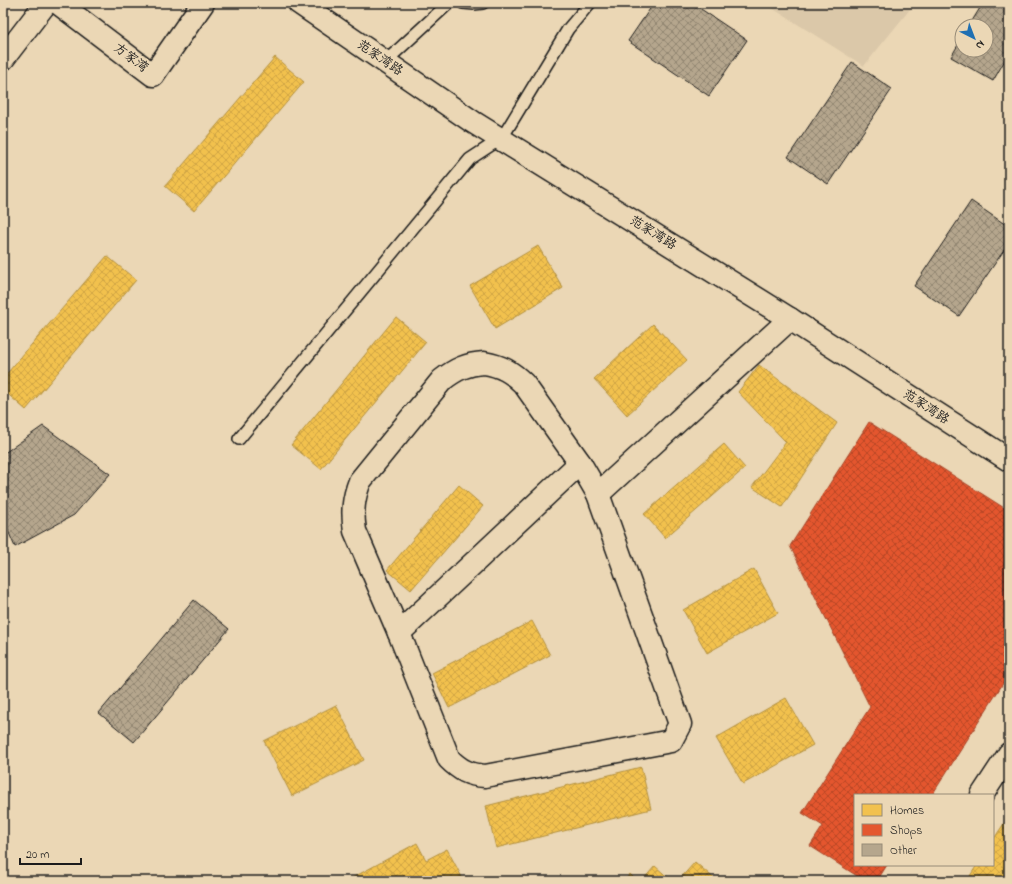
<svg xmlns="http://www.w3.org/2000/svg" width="1012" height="884" viewBox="0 0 1012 884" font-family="'Indie Flower','LXGW WenKai TC',sans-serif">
  <defs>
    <pattern id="homes-cross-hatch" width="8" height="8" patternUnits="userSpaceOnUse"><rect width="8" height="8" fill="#f2c14e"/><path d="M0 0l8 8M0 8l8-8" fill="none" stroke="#cfa544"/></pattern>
    <pattern id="shops-cross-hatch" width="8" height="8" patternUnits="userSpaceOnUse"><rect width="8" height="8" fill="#e4572e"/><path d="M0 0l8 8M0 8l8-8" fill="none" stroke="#b84726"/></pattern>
    <pattern id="building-cross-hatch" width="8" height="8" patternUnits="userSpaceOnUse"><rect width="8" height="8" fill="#b5a68d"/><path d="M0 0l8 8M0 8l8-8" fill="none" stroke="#928672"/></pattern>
  </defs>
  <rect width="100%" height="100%" fill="#ebd7b5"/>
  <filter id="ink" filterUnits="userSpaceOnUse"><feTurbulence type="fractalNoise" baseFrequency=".025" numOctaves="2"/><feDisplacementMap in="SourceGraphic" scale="8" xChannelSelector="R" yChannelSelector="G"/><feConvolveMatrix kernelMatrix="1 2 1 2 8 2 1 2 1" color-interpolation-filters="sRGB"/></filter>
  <g filter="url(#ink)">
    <polygon fill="#dbc8a9" points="764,3 915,3 864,66"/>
    <g fill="url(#homes-cross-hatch)" stroke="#b2903f">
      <polygon points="275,57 304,82 194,211 165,186"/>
      <polygon points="538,246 563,288 495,329 470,286"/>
      <polygon points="107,256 136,280 26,410 3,390 3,378"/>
      <polygon points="396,317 426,342 321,469 291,445"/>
      <polygon points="653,324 687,360 627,415 594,379"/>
      <polygon points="759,365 837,423 782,507 752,487 786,442 738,392"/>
      <polygon points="724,444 745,468 665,538 644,514"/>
      <polygon points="459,485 483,506 411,590 387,570"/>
      <polygon points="754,569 778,613 707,653 683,610"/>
      <polygon points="532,621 550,655 449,708 432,673"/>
      <polygon points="786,698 813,745 743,784 716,738"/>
      <polygon points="336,705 364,760 292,796 264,741"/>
      <polygon points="641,767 651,809 496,848 486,806"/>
      <polygon points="1009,816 1009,881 977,881 970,876 977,865 993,865 993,840"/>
      <polygon points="417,843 426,860 447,849 464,881 353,881 352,878"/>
      <polygon points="695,862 717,881 678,881"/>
      <polygon points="655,866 672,881 642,881"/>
      <polygon points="630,874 637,881 624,881"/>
    </g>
    <polygon fill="url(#shops-cross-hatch)" stroke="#a84529" points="869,422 1009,511 1009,674 932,795 855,795 855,865 887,865 877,881 865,881 810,846 823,826 802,813 870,707 790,546"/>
    <g fill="url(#building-cross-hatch)" stroke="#1c1c1c">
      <polygon points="654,3 692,3 747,40 709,96 628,41"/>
      <polygon points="983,3 1009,4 1009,53 993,81 951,57 962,38 962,50 986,50 986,26 969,26"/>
      <polygon points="852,62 892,89 828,184 788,157"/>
      <polygon points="971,201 1009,227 1009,243 959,316 914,286"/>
      <polygon points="43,426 110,474 74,515 15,547 3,519 3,454"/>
      <polygon points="194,600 229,629 134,742 99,713"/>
    </g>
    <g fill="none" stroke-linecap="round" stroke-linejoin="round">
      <g stroke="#1c1c1c" stroke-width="14">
        <g id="lane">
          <polyline points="463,3 474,4 483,3"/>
          <polyline points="385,62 449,3"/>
          <polyline points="239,439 470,159 502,138 568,29 590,3"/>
        </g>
      </g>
      <g stroke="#1c1c1c" stroke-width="25">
        <g id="street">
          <polyline points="58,3 153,75 203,3"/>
          <polyline points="3,59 46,3"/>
          <path d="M484,363c18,3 28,9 40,21l56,79 18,31 82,230 -9,17 -186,35c-16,-1 -25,-6 -36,-17l-50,-126 -44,-102c-3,-19 -2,-32 5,-50l82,-101c14,-11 25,-16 42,-17z"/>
          <polyline points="598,494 790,319"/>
          <polyline points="399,633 580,463"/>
          <polyline points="982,795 1009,754"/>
        </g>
      </g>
      <g stroke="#1c1c1c" stroke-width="25">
        <polyline id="secondary" points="299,3 473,122 790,319 1009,460"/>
      </g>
      <use href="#lane" stroke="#ebd7b5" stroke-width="11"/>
      <use href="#street" stroke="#ebd7b5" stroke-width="22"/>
      <use href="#secondary" stroke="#ebd7b5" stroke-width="22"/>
    </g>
  </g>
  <g text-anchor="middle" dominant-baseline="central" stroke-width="4" stroke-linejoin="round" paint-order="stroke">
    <g font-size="13" fill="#1c1c1c" stroke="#ebd7b5">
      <text transform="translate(131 58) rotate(37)">方家湾</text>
      <text transform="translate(380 58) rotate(34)">范家湾路</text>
      <text transform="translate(653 233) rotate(32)">范家湾路</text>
      <text transform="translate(926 407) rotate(33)">范家湾路</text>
    </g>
  </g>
  <rect width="1012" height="884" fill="none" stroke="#ebd7b5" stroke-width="16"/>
  <rect x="8" y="8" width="996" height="868" fill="none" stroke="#1c1c1c" stroke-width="1.5" filter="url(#ink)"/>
  <rect x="854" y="794" width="140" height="72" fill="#ebd7b5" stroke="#988c78"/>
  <rect x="862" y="804" width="20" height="12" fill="#f2c14e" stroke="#988c78"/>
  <text x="890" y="814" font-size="12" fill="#1c1c1c">Homes</text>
  <rect x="862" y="824" width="20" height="12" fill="#e4572e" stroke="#988c78"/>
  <text x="890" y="834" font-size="12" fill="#1c1c1c">Shops</text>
  <rect x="862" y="844" width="20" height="12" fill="#b5a68d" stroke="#988c78"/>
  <text x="890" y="854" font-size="12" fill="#1c1c1c">Other</text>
  <g transform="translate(974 38) rotate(138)"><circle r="19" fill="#ebd7b5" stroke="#988c78"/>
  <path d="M0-3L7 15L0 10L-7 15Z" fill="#1f6fb2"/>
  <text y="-6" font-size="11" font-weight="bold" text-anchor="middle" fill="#1c1c1c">N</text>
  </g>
  <path d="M20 858v6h61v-6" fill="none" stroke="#1c1c1c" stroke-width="2"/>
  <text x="26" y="858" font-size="12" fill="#1c1c1c" stroke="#ebd7b5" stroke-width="3" paint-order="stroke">20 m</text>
</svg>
